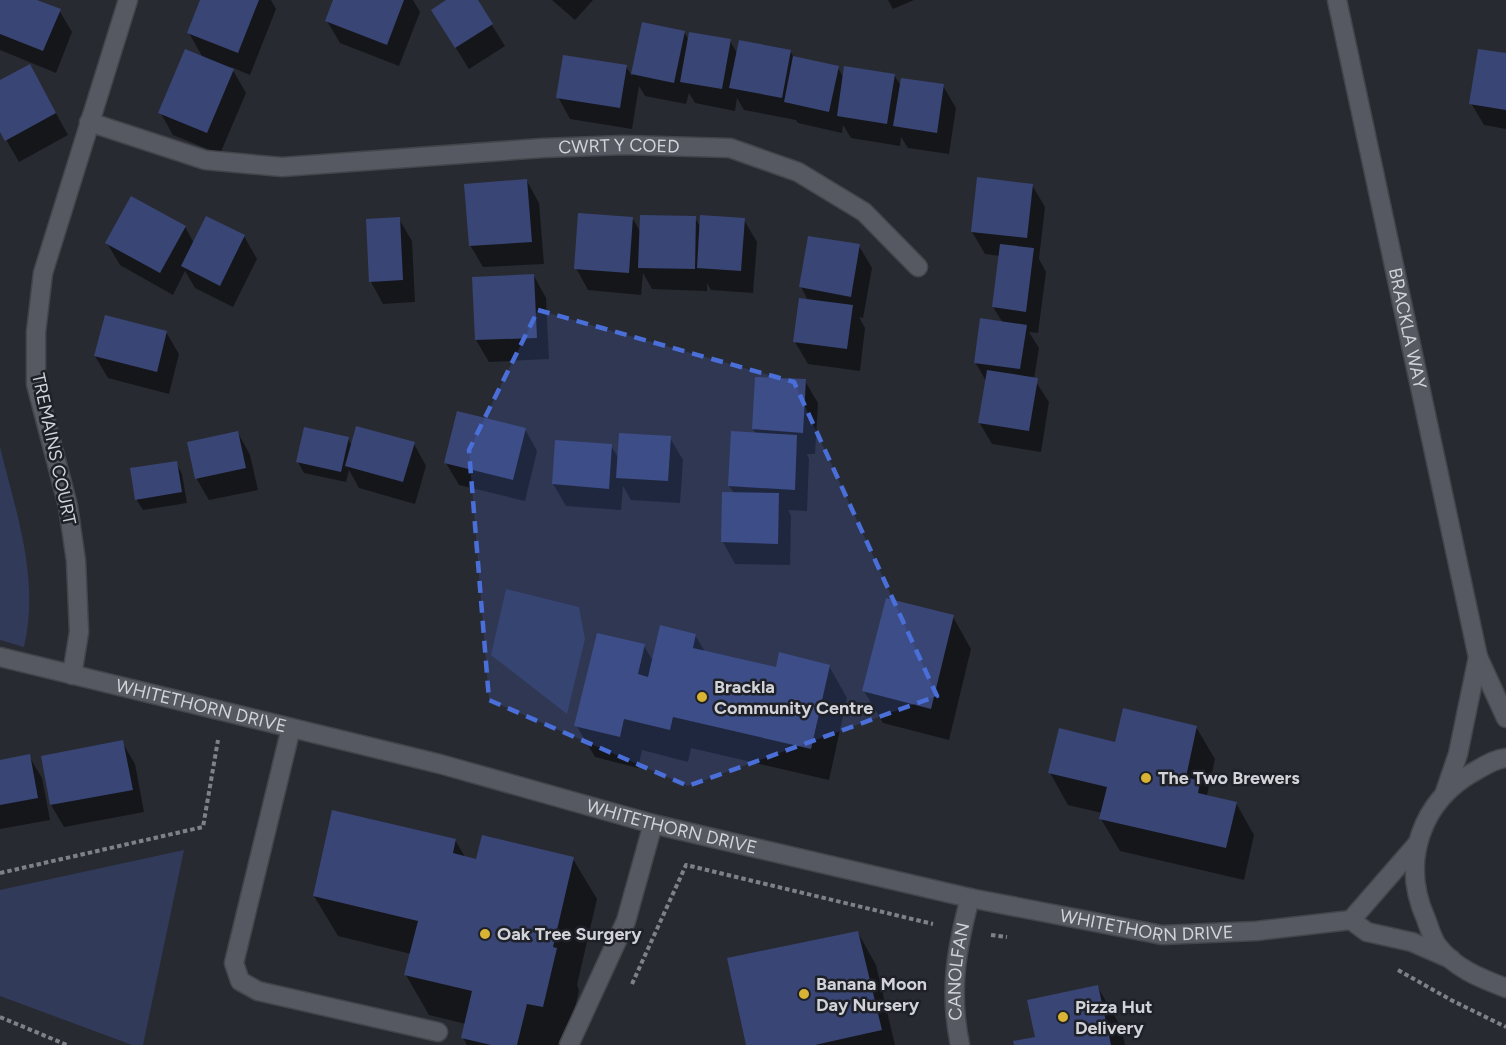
<svg xmlns="http://www.w3.org/2000/svg" width="1506" height="1045" viewBox="0 0 1506 1045" font-family="Figtree,sans-serif">
  <rect width="100%" height="100%" fill="#282a32"/>
  <g fill="#313a59">
    <path d="M0,447c16,66 40,131 24,200l-24,-7z"/>
    <polygon points="506,589 579,607 585,639 567,714 491,655"/>
    <polygon points="184,850 143,1045 132,1045 0,996 0,890"/>
  </g>
  <g fill="#0007">
    <polygon points="0,0 33,0 59,10 72,32 56,73 0,50"/>
    <polygon points="202,0 271,0 276,9 250,75 231,67 246,93 220,154 173,135 160,112 203,58 189,33"/>
    <polygon points="335,0 413,0 420,12 399,66 340,43 327,21"/>
    <polygon points="449,0 476,0 505,46 469,69 446,32"/>
    <polygon points="552,0 593,0 575,20"/>
    <polygon points="888,0 914,0 893,9"/>
    <polygon points="643,24 684,32 689,41 730,41 737,53 790,51 794,58 838,68 844,78 894,75 901,86 943,86 956,108 949,154 908,148 901,137 900,146 851,138 843,125 842,133 798,123 796,120 744,110 737,98 735,111 695,103 689,93 686,104 645,96 639,86 632,129 570,119 558,97 626,66 632,76"/>
    <polygon points="1506,55 1506,129 1484,125 1471,103"/>
    <polygon points="0,82 42,88 68,135 19,162 0,129"/>
    <polygon points="527,181 539,203 544,264 483,267 470,245"/>
    <polygon points="1032,185 1045,207 1039,259 1046,272 1038,333 1029,332 1039,348 1034,379 1049,402 1041,452 992,444 979,422 986,381 975,362 1003,323 993,307 1000,256 985,254 972,232"/>
    <polygon points="695,218 701,228 744,220 757,242 753,293 711,290 707,283 707,291 652,289 643,273 641,295 588,290 576,268 633,219 641,233"/>
    <polygon points="399,219 412,241 415,302 383,304 371,282"/>
    <polygon points="185,227 194,243 244,236 257,259 233,307 195,288 185,271 173,295 120,265 107,243"/>
    <polygon points="859,246 872,268 863,318 859,317 865,328 860,371 808,364 795,342 808,300 801,287"/>
    <polygon points="534,276 546,298 549,359 489,362 476,340 473,279"/>
    <polygon points="166,332 179,354 169,394 108,378 95,356"/>
    <polygon points="805,381 818,403 815,454 807,454 809,459 807,511 788,510 791,516 790,565 735,564 723,542 734,493 729,486 756,434 753,429"/>
    <polygon points="525,429 537,451 525,501 459,485 446,463"/>
    <polygon points="238,433 250,455 258,490 209,500 196,478"/>
    <polygon points="670,438 683,460 680,503 631,500 623,486 621,510 566,506 553,484 611,446 619,459"/>
    <polygon points="348,439 352,446 414,444 426,466 415,504 359,488 349,470 346,482 304,473 298,462"/>
    <polygon points="176,463 182,474 187,503 143,510 136,499"/>
    <polygon points="953,617 971,649 949,740 883,723 864,691"/>
    <polygon points="695,635 705,652 777,668 829,666 847,698 829,780 691,748 688,762 642,750 638,768 595,757 576,725 644,646 653,661"/>
    <polygon points="1196,727 1215,759 1207,795 1236,803 1254,835 1244,880 1120,851 1101,819 1102,813 1068,805 1050,773 1116,743"/>
    <polygon points="122,742 135,764 144,812 64,827 51,805 42,757"/>
    <polygon points="29,756 42,778 50,820 0,829 0,762"/>
    <polygon points="455,840 465,857 477,861 573,859 597,899 577,985 579,990 567,1045 467,1045 463,1038 466,1024 429,1015 406,975 411,954 338,936 314,896"/>
    <polygon points="858,933 876,965 895,1045 748,1045"/>
    <polygon points="1097,986 1121,1027 1125,1045 1016,1045 1037,1038"/>
  </g>
  <g fill="#394575">
    <polygon points="0,0 37,0 61,9 43,51 0,34"/>
    <polygon points="200,0 259,0 238,53 187,33"/>
    <polygon points="333,0 404,0 387,45 325,21"/>
    <polygon points="446,0 478,0 493,24 455,48 431,10"/>
    <polygon points="642,22 685,31 674,83 631,74"/>
    <polygon points="689,32 731,39 722,89 680,82"/>
    <polygon points="739,40 791,50 782,98 729,88"/>
    <polygon points="185,49 234,69 207,133 158,113"/>
    <polygon points="1478,49 1506,53 1506,110 1469,104"/>
    <polygon points="563,55 627,65 620,108 556,98"/>
    <polygon points="793,56 839,66 829,112 784,102"/>
    <polygon points="30,64 56,113 5,141 0,132 0,80"/>
    <polygon points="844,66 895,74 887,124 837,116"/>
    <polygon points="901,78 944,84 937,133 893,126"/>
    <polygon points="977,177 1033,184 1027,238 971,232"/>
    <polygon points="527,179 532,242 469,246 464,184"/>
    <polygon points="131,196 186,226 160,273 105,243"/>
    <polygon points="578,213 633,217 629,273 574,269"/>
    <polygon points="640,215 696,216 695,269 638,268"/>
    <polygon points="700,215 745,218 741,271 697,268"/>
    <polygon points="206,216 245,235 220,286 181,266"/>
    <polygon points="400,217 403,280 369,282 366,219"/>
    <polygon points="808,236 860,244 851,297 799,287"/>
    <polygon points="1000,244 1034,248 1026,312 992,307"/>
    <polygon points="534,274 537,338 475,340 472,277"/>
    <polygon points="799,298 853,305 847,349 793,342"/>
    <polygon points="105,315 167,331 157,372 94,356"/>
    <polygon points="980,318 1027,325 1020,369 974,363"/>
    <polygon points="987,370 1038,378 1029,431 978,423"/>
    <polygon points="755,377 806,379 803,433 752,429"/>
    <polygon points="457,411 526,428 513,480 444,463"/>
    <polygon points="356,426 415,442 403,482 345,466"/>
    <polygon points="304,427 349,437 341,472 296,462"/>
    <polygon points="238,431 246,468 195,479 187,442"/>
    <polygon points="731,431 797,435 795,490 728,486"/>
    <polygon points="619,433 671,436 668,481 616,478"/>
    <polygon points="555,440 612,444 609,489 552,484"/>
    <polygon points="177,461 182,492 135,500 130,468"/>
    <polygon points="722,492 779,493 778,544 721,542"/>
    <polygon points="886,598 954,615 931,709 862,691"/>
    <polygon points="660,625 696,634 693,648 776,667 779,652 830,665 811,749 673,717 670,730 624,719 620,737 574,726 597,633 645,644 638,674 648,677"/>
    <polygon points="1123,708 1197,726 1186,777 1200,781 1198,793 1237,802 1226,848 1099,819 1107,787 1048,773 1059,728 1115,742"/>
    <polygon points="123,740 133,790 50,805 41,756"/>
    <polygon points="30,754 38,798 0,805 0,760"/>
    <polygon points="332,810 456,839 453,853 476,859 482,835 574,857 553,947 557,948 543,1007 527,1004 517,1045 491,1045 461,1038 472,991 404,975 418,921 313,896"/>
    <polygon points="858,931 882,1030 815,1045 746,1045 727,958"/>
    <polygon points="1098,985 1111,1045 1014,1045 1013,1041 1035,1037 1027,1000"/>
  </g>
  <g fill="none" stroke-linecap="round" stroke-linejoin="round">
    <g stroke="#43454b" stroke-width="21">
      <polyline id="lane" points="291,728 234,963 240,981 258,991 438,1032"/>
    </g>
    <g stroke="#43454b" stroke-width="21">
      <g id="street">
        <path id="s1" d="M89,122l116,38 77,7 261,-19 82,-3 105,3 68,24 66,40 54,55"/>
        <path id="s2" d="M0,657l440,107 213,60 317,74 192,37 94,-4 95,-11 67,-77"/>
        <polyline points="72,675 79,632 76,561 68,506 36,384 36,332 43,273 128,0"/>
        <polyline points="1351,920 1367,932 1412,942 1451,959"/>
        <polyline points="569,1045 626,921 653,824"/>
        <path id="s3" d="M960,1045c-11,-53 -4,-95 10,-147"/>
      </g>
    </g>
    <g stroke="#43454b" stroke-width="21">
      <g id="secondary">
        <path id="s4" d="M1337,0l141,657 28,61"/>
        <path d="M1506,758c-11,1 -20,7 -29,12 -56,30 -77,91 -51,149 3,8 6,19 11,26 17,23 43,33 69,43"/>
        <polyline points="1445,792 1458,754 1478,657"/>
      </g>
    </g>
    <g stroke="#7f8188" stroke-width="4" stroke-dasharray="4.5 3" stroke-linecap="butt">
      <polyline points="0,873 203,827 218,740"/>
      <polyline points="991,935 1007,937"/>
      <polyline points="1398,970 1451,1000 1506,1027"/>
      <polyline points="632,984 686,865 933,924"/>
      <polyline points="0,1017 67,1045"/>
    </g>
    <use href="#lane" stroke="#565961" stroke-width="18"/>
    <use href="#street" stroke="#565961" stroke-width="18"/>
    <use href="#secondary" stroke="#565961" stroke-width="18"/>
  </g>
  <path fill="#4a6fd8" fill-opacity="0.2" stroke="#4a6fd8" stroke-width="4.5" stroke-dasharray="12 8" stroke-linejoin="round" d="M538,310l256,72 143,314 -249,90 -199,-86 -20,-250z"/>
  <g fill="#d9b334" stroke="#1f2128" stroke-width="2">
    <circle cx="702" cy="697" r="6"/>
    <circle cx="1146" cy="778" r="6"/>
    <circle cx="485" cy="934" r="6"/>
    <circle cx="804" cy="994" r="6"/>
    <circle cx="1063" cy="1017" r="6"/>
  </g>
  <g text-anchor="middle" dominant-baseline="central" stroke-width="5" stroke-linejoin="round" paint-order="stroke">
    <g font-size="18" fill="#d1d3d8" stroke="#1f2128">
      <text stroke="none"><textPath href="#s1" startOffset="537">CWRT Y COED</textPath></text>
      <text stroke="none"><textPath href="#s4" startOffset="336">BRACKLA WAY</textPath></text>
      <text transform="translate(54 449) rotate(78)">TREMAINS COURT</text>
      <text stroke="none"><textPath href="#s2" startOffset="207">WHITETHORN DRIVE</textPath></text>
      <text stroke="none"><textPath href="#s2" startOffset="693">WHITETHORN DRIVE</textPath></text>
      <text stroke="none"><textPath href="#s2" startOffset="1179">WHITETHORN DRIVE</textPath></text>
      <text stroke="none"><textPath href="#s3" startOffset="74">CANOLFAN</textPath></text>
    </g>
    <g font-size="18" font-weight="bold" fill="#d1d3d8" stroke="#1f2128" text-anchor="start">
      <text x="714" y="687">Brackla<tspan x="714" dy="21">Community Centre</tspan></text>
      <text x="1158" y="778">The Two Brewers</text>
      <text x="497" y="934">Oak Tree Surgery</text>
      <text x="816" y="984">Banana Moon<tspan x="816" dy="21">Day Nursery</tspan></text>
      <text x="1075" y="1007">Pizza Hut<tspan x="1075" dy="21">Delivery</tspan></text>
    </g>
  </g>
</svg>
